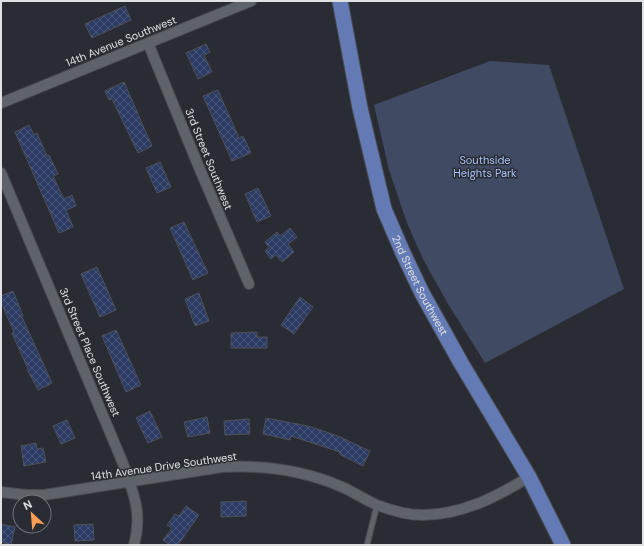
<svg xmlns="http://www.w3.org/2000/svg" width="644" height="546" viewBox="0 0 644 546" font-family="'DM Sans',sans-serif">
  <defs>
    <pattern id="building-cross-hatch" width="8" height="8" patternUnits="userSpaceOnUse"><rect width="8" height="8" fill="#2c3b63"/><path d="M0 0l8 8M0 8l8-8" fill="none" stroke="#4a5779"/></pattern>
  </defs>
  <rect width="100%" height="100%" fill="#292c33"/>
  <polygon fill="#404a63" points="490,61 549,65 624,289 485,363 448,304 423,259 407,223 389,170 374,105"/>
  <g fill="url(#building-cross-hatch)" stroke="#4e5159">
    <polygon points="125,6 131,20 92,38 85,24"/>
    <polygon points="206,44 210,52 204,55 212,72 198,79 186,53"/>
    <polygon points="124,82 152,146 138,153 112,99 109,100 105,91"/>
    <polygon points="218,90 239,138 243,136 251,153 232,161 203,96"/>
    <polygon points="29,125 34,135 37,133 47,156 49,155 58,174 53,176 64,199 72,195 76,206 66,210 73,227 59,233 15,132"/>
    <polygon points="160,162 171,187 157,193 146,168"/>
    <polygon points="258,188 271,216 257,222 245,194"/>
    <polygon points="184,222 208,273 193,280 170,228"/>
    <polygon points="290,228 297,237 288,244 294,252 282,262 276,255 271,259 265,251 269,248 265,242 277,232 280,236"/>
    <polygon points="97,267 116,310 100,317 81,274"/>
    <polygon points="13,291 23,316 22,317 52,383 38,390 27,369 28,369 12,333 14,332 1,302 1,296"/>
    <polygon points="199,293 209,321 195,326 185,299"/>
    <polygon points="300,297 313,307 294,334 281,325"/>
    <polygon points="116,330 141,385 126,392 102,336"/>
    <polygon points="257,332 257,337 267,337 267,348 231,348 231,333"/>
    <polygon points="150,411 162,437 148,443 136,418"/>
    <polygon points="207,417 210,433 188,437 184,422"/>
    <polygon points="266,418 308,426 338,436 370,451 363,466 339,454 340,452 291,436 290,440 263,434"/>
    <polygon points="249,419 250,434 225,435 224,421"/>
    <polygon points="67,420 75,438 61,444 53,426"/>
    <polygon points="36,443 37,449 43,448 46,462 24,466 21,446"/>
    <polygon points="246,501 246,516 221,517 221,502"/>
    <polygon points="186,506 199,515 178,545 170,545 163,540 172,528 167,525 175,514 179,516"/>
    <polygon points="1,524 15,527 11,545 1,542"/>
    <polygon points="93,524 94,540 75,541 74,525"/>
  </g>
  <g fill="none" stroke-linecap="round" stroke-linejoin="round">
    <g stroke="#47494f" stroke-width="7">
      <polyline id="service" points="367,545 377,505"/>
    </g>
    <g stroke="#47494f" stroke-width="12">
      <g id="minor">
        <polyline points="148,43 198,165 249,284"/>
        <polyline points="1,103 251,1"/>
        <path d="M1,173l121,288c11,31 21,51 12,84"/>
        <path d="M1,492l26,3h17l178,-28c41,-2 82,3 120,20 12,5 23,13 35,18 13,5 30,10 45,10 40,0 74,-18 107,-38"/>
      </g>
    </g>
    <g stroke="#47494f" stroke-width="17">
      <g id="primary">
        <path id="s1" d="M340,1l20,107 24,101 19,44 19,40 39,70 68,114 34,68"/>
      </g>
    </g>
    <use href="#service" stroke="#5e6269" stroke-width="5"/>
    <use href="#minor" stroke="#5e6269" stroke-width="10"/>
    <use href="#primary" stroke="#637ab4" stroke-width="15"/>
  </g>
  <g text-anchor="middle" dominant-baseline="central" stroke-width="3" stroke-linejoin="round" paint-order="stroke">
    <g font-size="11" fill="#dfe1e5" stroke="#292c33">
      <text transform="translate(121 41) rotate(-22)">14th Avenue Southwest</text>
      <text transform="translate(209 159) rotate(68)">3rd Street Southwest</text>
      <text stroke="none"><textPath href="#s1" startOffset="297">2nd Street Southwest</textPath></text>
      <text transform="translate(90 352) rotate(67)">3rd Street Place Southwest</text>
      <text transform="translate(164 466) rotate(-8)">14th Avenue Drive Southwest</text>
    </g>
    <g font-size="11" fill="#abc3f9" stroke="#292c33">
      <text x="485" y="160">Southside<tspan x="485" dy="13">Heights Park</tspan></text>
    </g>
  </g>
  <rect width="644" height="546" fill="none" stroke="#dfe1e5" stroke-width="4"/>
  <g transform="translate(32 514) rotate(334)"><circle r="19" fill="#292c33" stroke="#72747a"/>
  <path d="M0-3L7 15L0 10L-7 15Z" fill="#fc9d53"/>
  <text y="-6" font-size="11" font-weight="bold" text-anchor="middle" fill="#dfe1e5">N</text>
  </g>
</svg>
